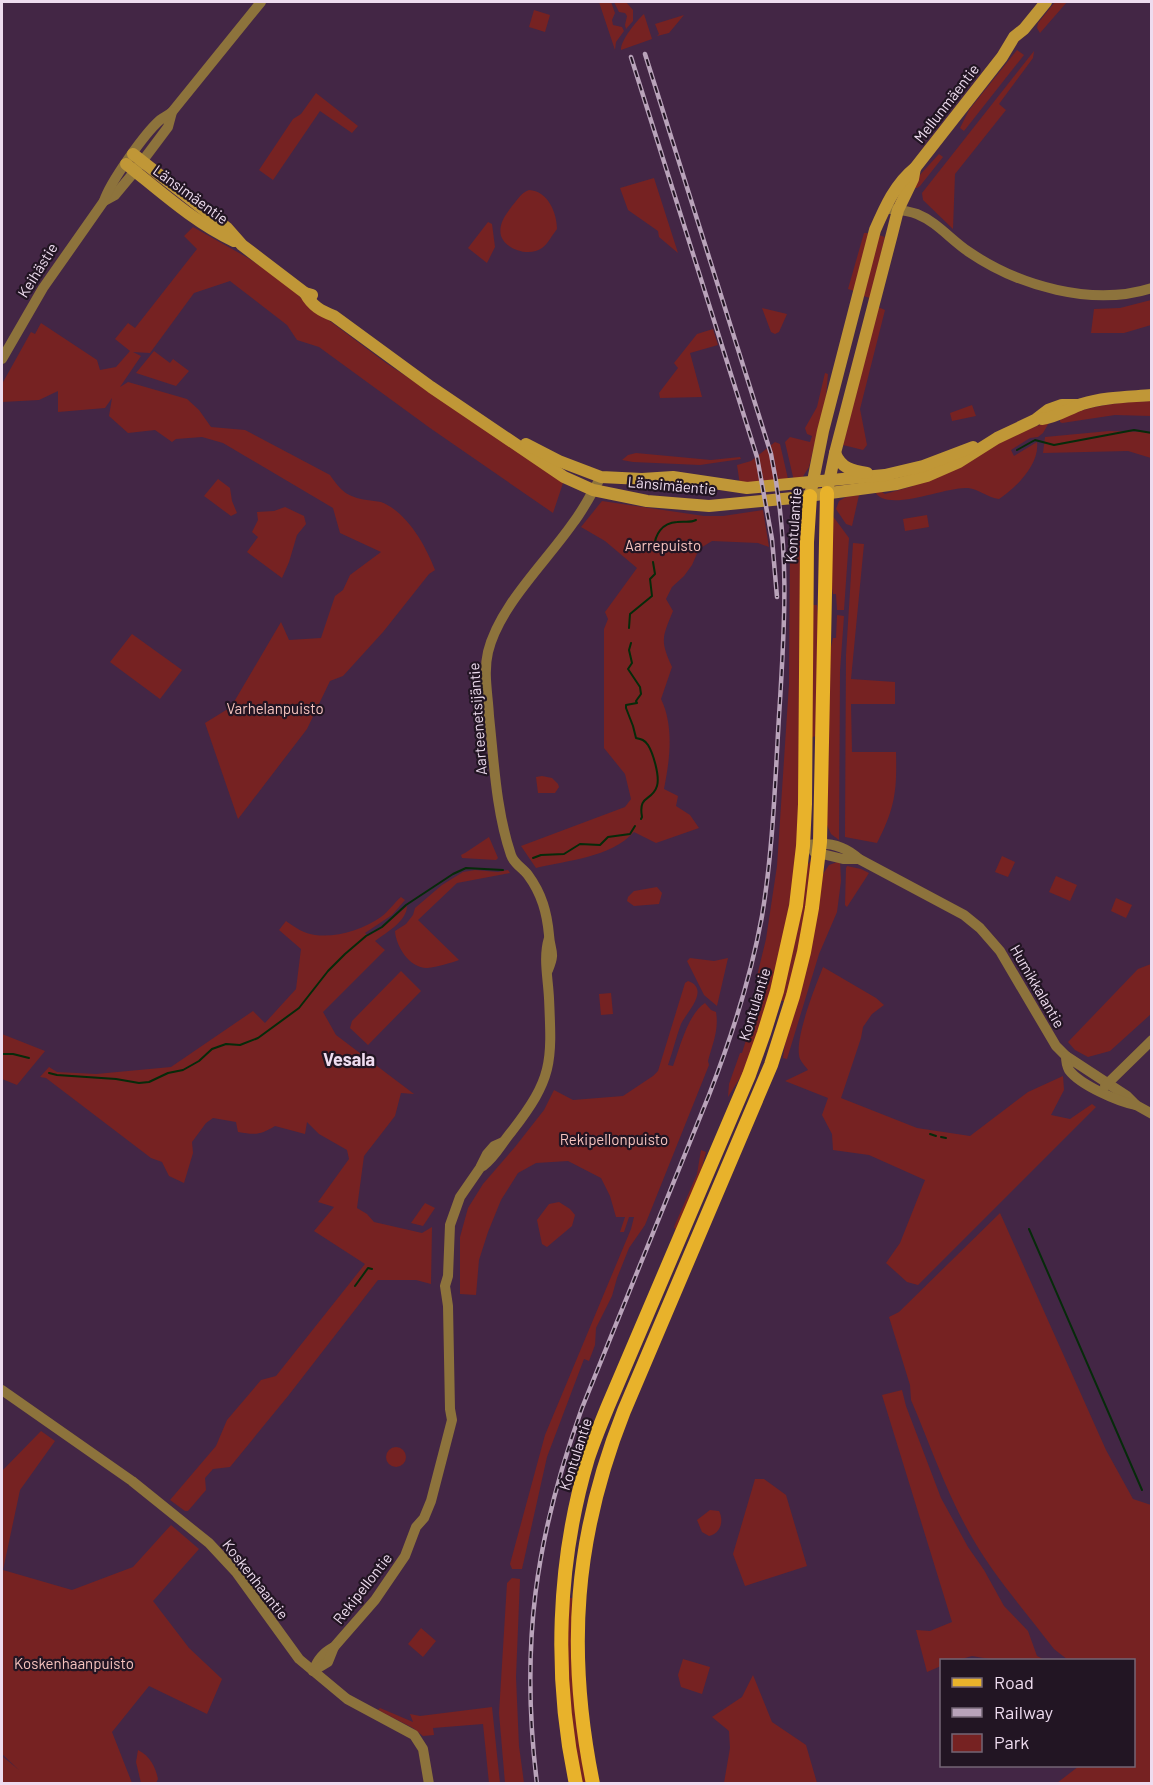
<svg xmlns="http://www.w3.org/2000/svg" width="1153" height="1785" viewBox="0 0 1153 1785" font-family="Barlow,sans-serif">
  <rect width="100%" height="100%" fill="#432645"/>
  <g fill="#762222">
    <polygon points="599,2 611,2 615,13 612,20 613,25 622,27 624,31 616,42 615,50"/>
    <polygon points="614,2 626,2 633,10 633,21 626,29 625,25 627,16 625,13 619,12"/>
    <polygon points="1055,2 1067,2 1040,33 1037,28 1038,23"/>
    <polygon points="534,10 550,15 545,32 529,27"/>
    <path d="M644,14l8,25 -31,11c-1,-9 16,-30 23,-36z"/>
    <polygon points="684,15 669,33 657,36 659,34 655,24"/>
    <polygon points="1017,50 1024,55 964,131 960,128 969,110"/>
    <polygon points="1034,51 1033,58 999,104 1006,110 955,174 953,229 923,200 922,193"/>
    <polygon points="316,93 358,126 352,133 320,111 273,180 259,170 293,119 301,114"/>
    <polygon points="939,154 943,157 920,186 917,188 914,188 918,177"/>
    <polygon points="654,178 678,253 659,237 658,231 628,210 620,188"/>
    <path d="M529,190c19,1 28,23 28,39 -5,6 -9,15 -15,19 -12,9 -36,2 -41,-12 -3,-12 5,-22 11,-30 6,-7 9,-13 17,-16z"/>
    <polygon points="488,222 492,224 495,247 487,263 468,248"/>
    <path d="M193,227l55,31 39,26 20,20 79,59 178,117 -11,33 -123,-85 -111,-81 -22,-7 -10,-15 -57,-44 -36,12 -44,60 -17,-1 8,4 -21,31 8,-5 59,17 12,11 12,17 34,3 85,45c11,16 17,22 37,25 4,1 10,1 14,2 26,10 45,44 54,68l-6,4 -46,58 -40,44 -13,5 -23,48 -69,90 -33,-96 26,-16 50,-85 8,18 32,-2 14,-42 8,-6 7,-15 31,-23 -41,-19 -7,-25 -110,-65 -21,-6 -26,2 -4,3 -17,-12 -27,3 -19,-17 3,-18 -7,10 -47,4v-21l-19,9 -37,2v-18l29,-52 4,2 6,-11 56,37 3,10 16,-3 14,-16 -15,-12 13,-16 7,5 62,-79 -13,-13z"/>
    <polygon points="864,233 869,233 854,291 848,289"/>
    <polygon points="879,235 885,237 870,298 863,296"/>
    <polygon points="1151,300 1151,325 1124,333 1091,333 1094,309 1120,308"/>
    <polygon points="878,307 885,310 860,409 867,445 863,450 843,445"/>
    <polygon points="762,308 787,314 779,332 775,334 771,332"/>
    <polygon points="713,329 718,345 690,353 702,397 660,398 659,393 678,368 674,363 697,334"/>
    <polygon points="154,351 170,363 173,359 189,371 176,386 136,373"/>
    <polygon points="825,373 828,374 826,397 809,467 802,478 794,481 785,442 790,437 810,442 812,436 807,434 805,428 817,407"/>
    <path d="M1151,401v15l-36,-1 -53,8 -2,-1v-3c28,-14 60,-17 91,-18z"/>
    <polygon points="972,405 976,416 952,421 950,413"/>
    <path d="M1050,421l-7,12 -5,4 -8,1 -19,12 3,6 23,-14c3,22 -21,46 -38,57 -11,-1 -20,-10 -31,-11 -23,-2 -84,27 -94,2h5l6,4 28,-8 1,-3 112,-53z"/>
    <polygon points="1109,431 1151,432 1151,458 1128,451 1043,453 1045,437"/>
    <polygon points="775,442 780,444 788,479 740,485 737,465 751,461"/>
    <polygon points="636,453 711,460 740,457 741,459 700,465 633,462 622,460 628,455"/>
    <polygon points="218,479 230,488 232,501 237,513 231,516 204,496"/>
    <polygon points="859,495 852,526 846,524 836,509 839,501 846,497"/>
    <path d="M602,501l102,15h19l40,-6 6,37 -11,-4 -46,-2 -13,8 -7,16 -8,11 -12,11 -6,12 7,12c-11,27 -13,29 -1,56l-11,32c13,27 9,60 3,90l14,7 -2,10 14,9 9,13 -43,15 -22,-11c-24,26 -66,28 -98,36l-15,-22 104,-39 6,-8 -6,-25 -21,-26v-119l4,-10 -3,-7 32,-44 -32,-27 -24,-14z"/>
    <polygon points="285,507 304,516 306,524 297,535 289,562 282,578 247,552 258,537 252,532 258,520 257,512 274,511"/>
    <polygon points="832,515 849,538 844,610 837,610 836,594 833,594 830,579"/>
    <polygon points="927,515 929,527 905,531 903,519"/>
    <polygon points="800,519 801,729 797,852 785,931 765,1013 746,1068 728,1097 729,1084 740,1053 742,1053 766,976 757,976 766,939 777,866 789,684 790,534"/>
    <path d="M853,543l11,1 -13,135 44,3v22h-44l1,48h44c1,39 -1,56 -19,91l-32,-6 1,-182z"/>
    <polygon points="812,605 817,605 818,615 817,736 812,737"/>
    <polygon points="837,615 844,616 840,671 839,840 831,834 827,825 830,651 833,638 836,638"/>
    <polygon points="132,634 182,670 160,699 110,662"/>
    <polygon points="542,776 552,778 558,784 559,787 555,793 538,793 536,777"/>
    <polygon points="489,837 498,858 496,860 462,858 461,855 465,853"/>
    <polygon points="1002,856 1015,862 1008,877 995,872"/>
    <polygon points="812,860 805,920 786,1002 780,1000 807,865"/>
    <polygon points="840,861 841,881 837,912 819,954 787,1059 783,1058 785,1044 823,874 829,865"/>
    <polygon points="847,866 861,869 869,873 847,907 845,905 846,868"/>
    <path d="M475,870l23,2 10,-2 2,3 -53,10 -39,37 41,40c-9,3 -21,7 -32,8 -18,0 -31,-22 -32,-37l11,-7 7,-9 2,-7 27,-23 21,-13z"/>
    <polygon points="1056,876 1077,885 1070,901 1049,892"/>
    <polygon points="657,887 662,893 659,904 634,906 627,901 628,897 634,891"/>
    <path d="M401,897l4,3 -13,15 -27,18 3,3 14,-8 25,-22c0,15 -21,27 -32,35l10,9 -62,62 13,23 78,59 -13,-1 -6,23 -31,40 -7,52 10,6 7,8 48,11 10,-6 -1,57 -15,-4h-38l-90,116 -58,71 -17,2 -8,9 1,12 -18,21h-3l-15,-11 46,-54 11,-26 34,-40 15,-4 89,-112 -51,-33 20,-24 -16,-5 31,-43 -2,-9 -28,-16 -12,-12 -2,12 -30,-8c-15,9 -19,9 -37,6l-2,-10 -23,-4 -7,5 -14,19 1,11 -9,30 -15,-7 -7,-14 -11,-4 -105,-80 -6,-1 9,-10 8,5 39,2 75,-7 82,-56 12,12 31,-34 5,-40 -22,-19 7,-9c8,6 19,13 29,14 22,3 49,-6 66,-18 8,-6 13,-14 20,-20z"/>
    <polygon points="1116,898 1132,905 1126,918 1111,911"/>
    <polygon points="690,958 714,961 728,958 717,1006 704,995 687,961"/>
    <polygon points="1151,964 1151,1014 1110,1051 1088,1057 1075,1050 1068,1042 1138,969"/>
    <path d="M823,967l53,31 8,7 -12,9 -9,13 -2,11 -20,60 76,30 53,8 58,-44 35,-16 1,14 -13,25 19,4 22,-15 4,3 -178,178 -11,-3 -21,-19 14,-20 25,-63 -56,-25 -36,-5 -1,-16 -10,-19 6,-17 -43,-17 23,-11c-2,-3 -6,-7 -8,-11 -7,-18 16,-74 23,-92z"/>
    <polygon points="401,971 421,991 368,1045 350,1028 352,1021"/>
    <path d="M688,981c23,8 -2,32 -7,43 -5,13 -8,27 -13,41l5,1c7,-19 15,-52 32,-63l6,7 5,2c3,18 -3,30 -8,49l1,4 -64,160 -16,23 -12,30 -5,18 -16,32 -1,17 -6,16 -5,-2 -37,98 -25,112h-10l-2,-5 35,-129 86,-206 3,-12h-5l-5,15h-4l5,-15h-9l-6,-21 -9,-18 -33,-17 -32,2 -18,10 -17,27 -13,32 -9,28 -3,35 -16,-1v-57l8,-29 15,-24 32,-37 29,-37 10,-20 19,10 50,-4 30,-20 5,-5 27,-88z"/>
    <polygon points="611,993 613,1014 601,1015 599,994"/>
    <polygon points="2,1034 45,1051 17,1085 2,1079"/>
    <polygon points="701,1150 706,1152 700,1175 676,1231 674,1227 697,1174"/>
    <polygon points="559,1202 570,1209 575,1215 572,1226 547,1247 542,1244 537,1220 549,1204"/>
    <polygon points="425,1203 435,1208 423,1226 411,1223"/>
    <path d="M1000,1213l106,237 27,49 18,6v278h-94l22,-17h55v-106h-66l-14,-11c-29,-38 -61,-74 -84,-115 -24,-42 -40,-90 -59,-134l-1,-15 -21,-68 10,-5z"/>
    <polygon points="902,1390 906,1406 941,1498 968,1547 984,1570 1004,1606 1028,1631 1037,1656 1045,1660 995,1660 972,1656 958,1660 942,1660 941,1666 927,1672 916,1630 930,1631 952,1622 882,1395"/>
    <polygon points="41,1431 55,1441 20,1490 3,1570 72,1590 133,1567 171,1525 199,1549 153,1601 189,1648 222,1679 207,1714 149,1686 112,1732 132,1783 2,1783 2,1756 19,1770 2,1754 2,1471"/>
    <circle cx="396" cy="1457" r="10"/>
    <polygon points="755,1479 764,1479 786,1495 807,1566 745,1586 733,1554"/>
    <path d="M710,1510l9,1c5,10 2,22 -10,25l-7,-4 -5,-12z"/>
    <polygon points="512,1578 520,1579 516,1677 519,1746 524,1783 505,1783 499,1713 507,1583"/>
    <path d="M567,1598h5c-1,65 3,122 15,185h-5l-9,-48 -6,-53z"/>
    <polygon points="421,1628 436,1641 423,1657 408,1644"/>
    <polygon points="683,1659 710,1667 702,1694 681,1687 678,1675"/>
    <polygon points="753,1675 772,1722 806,1745 817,1783 724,1783 730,1748 729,1731 712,1717 742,1697"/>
    <polygon points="492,1707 500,1783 489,1783 483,1724 433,1728 434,1735 423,1736 413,1728 378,1710 380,1708 413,1722 410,1714 420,1716"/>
    <path d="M138,1750c12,6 17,16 20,29l-2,4h-15l-5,-21z"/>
  </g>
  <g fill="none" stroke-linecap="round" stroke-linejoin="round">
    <g stroke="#062b0a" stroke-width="2">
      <polyline points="1017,450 1035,440 1054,445 1134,430 1152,433"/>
      <path d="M654,548c1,-14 8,-25 23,-26 8,-1 13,1 19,-2"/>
      <polyline points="629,628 630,614 652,596 650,579 655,574 653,562"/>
      <path d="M631,643l-2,7 3,13 -4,6 12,18 1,7 -5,7 1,2 -11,2v3l7,18 3,12c5,1 9,2 12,7 5,8 12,31 9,41 -5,16 -19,8 -15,31l-1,2"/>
      <polyline points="533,858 541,855 564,854 580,844 600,845 608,837 630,834 635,826"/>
      <polyline points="2,1054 13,1054 29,1058"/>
      <polyline points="49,1073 57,1075 116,1079 139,1083 149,1082 168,1073 183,1070 199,1061 212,1049 226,1044 240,1045 258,1038 299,1008 328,971 345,954 366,936 382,927 406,905 453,874 466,868 503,870"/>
      <polyline points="930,1134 936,1136"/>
      <polyline points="941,1137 946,1138"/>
      <polyline points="1029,1229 1142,1490"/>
      <polyline points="355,1286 368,1268 372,1269"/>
    </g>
    <g stroke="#8d733c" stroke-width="10">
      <polyline points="104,201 115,195 135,171 168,127 172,112 176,107 261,2"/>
      <path d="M890,209c9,1 19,2 27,5 20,8 34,26 52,38 50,34 123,55 183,36"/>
      <path d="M2,359l41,-71 61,-87c6,-19 41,-68 56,-81 4,-3 9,-5 12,-8"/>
      <path d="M803,846c20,-5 40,-2 56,13l105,56 16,13 20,23 56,95 10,10 61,40 9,9 16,9"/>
      <polyline points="814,852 843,859 859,859"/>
      <path d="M548,970c8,-19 2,-18 1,-35 -2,-22 -7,-41 -21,-60 -5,-7 -14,-11 -17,-20 -15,-44 -17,-93 -22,-139 -1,-21 -6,-43 -1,-64 11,-46 58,-90 85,-129 11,-14 19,-31 28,-46"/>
      <path d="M1066,1056c0,4 1,10 3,14 11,15 50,32 67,35"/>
      <polyline points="1105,1086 1152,1040"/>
      <path d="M483,1166c13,-10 18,-22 29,-35 41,-53 40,-68 37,-133 -1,-20 -6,-41 0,-60"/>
      <polyline points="2,1390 132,1481 209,1543 236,1572 299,1659 347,1699 414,1735 423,1749 429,1784"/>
      <path d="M313,1671c5,-12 10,-18 21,-24l41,-47 30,-44 11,-29 8,-9 7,-17 21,-81 -2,-11 -2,-103 -3,-20 3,-10 2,-51 10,-28 20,-29 7,-14 7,-8 9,-4"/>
      <polyline points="313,1671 328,1662 334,1647"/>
    </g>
    <g stroke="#c09737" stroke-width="12">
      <polyline points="133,154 227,228 242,245 305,293 312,295"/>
      <path d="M126,164c34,27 69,59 108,77"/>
      <path d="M305,293c7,13 16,18 29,23l97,71 133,90 29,13 54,11 62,5 84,-8 104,-14 30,-8 32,-14 38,-24 38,-18 13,-10 14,-5h17"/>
      <path d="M1042,419c15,-2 26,-10 40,-15 22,-7 46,-7 70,-9"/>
      <polyline points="526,444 559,461 601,477 642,479 673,477 747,488 885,475 923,466 973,447"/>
      <path d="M835,453c6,15 17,18 32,20"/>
      <polyline points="828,487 835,453 892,234 898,210 913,179 915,168"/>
      <path d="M810,496l13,-65 52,-201c10,-23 20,-46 40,-62l87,-111 12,-20 10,-8 22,-27"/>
    </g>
    <g stroke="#e8b22b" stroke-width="14">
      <path d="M576,1784c-23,-107 -19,-222 12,-326 6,-18 13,-35 20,-52l141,-331 15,-42 13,-42 19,-85 7,-60 2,-42 2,-262 3,-46"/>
      <path d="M593,1784c-27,-133 -19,-247 31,-373l147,-346 22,-69 11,-44 8,-44 8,-66 7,-349"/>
    </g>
    <g stroke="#b9a3ba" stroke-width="4.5">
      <g id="rail">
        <polyline points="631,57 757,457 772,539 777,597"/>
        <path d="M537,1784c-17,-139 -2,-245 45,-376l127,-313c23,-59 42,-118 53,-179 11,-66 13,-133 17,-200 6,-92 11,-171 -8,-262l-126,-400"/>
      </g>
    </g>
    <use href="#rail" stroke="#221523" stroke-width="2" stroke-dasharray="7" stroke-linecap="butt"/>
  </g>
  <g text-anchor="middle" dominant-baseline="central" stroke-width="4.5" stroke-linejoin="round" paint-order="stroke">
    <g font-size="15" fill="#eedcef" stroke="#221523">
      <text transform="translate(946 103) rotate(-52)">Mellunmäentie</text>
      <text transform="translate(191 194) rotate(36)">Länsimäentie</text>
      <text transform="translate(37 270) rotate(-58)">Keihästie</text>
      <text transform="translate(672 485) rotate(5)">Länsimäentie</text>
      <text transform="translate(793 525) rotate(-86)">Kontulantie</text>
      <text transform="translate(477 719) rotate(-94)">Aarteenetsijäntie</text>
      <text transform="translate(1038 986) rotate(60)">Humikkalantie</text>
      <text transform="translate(754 1004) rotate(-73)">Kontulantie</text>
      <text transform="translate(575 1454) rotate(-72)">Kontulantie</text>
      <text transform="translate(256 1579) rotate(52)">Koskenhaantie</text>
      <text transform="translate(362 1588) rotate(-52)">Rekipellontie</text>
    </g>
    <g font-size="15" fill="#f7c4bf" stroke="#221523">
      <text x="663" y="545">Aarrepuisto</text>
      <text x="275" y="708">Varhelanpuisto</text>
      <text x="614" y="1139">Rekipellonpuisto</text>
      <text x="74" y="1663">Koskenhaanpuisto</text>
    </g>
    <g font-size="18" font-weight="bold" fill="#eedcef" stroke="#221523">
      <text x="349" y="1059">Vesala</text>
    </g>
  </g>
  <rect width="1153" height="1785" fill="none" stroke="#eedcef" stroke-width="6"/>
  <rect x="940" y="1659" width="195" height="108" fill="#221523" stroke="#746575" stroke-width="1.5"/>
  <rect x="952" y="1678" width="30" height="9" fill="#e8b22b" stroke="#746575" stroke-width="1.5"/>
  <text x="994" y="1689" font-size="18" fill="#eedcef">Road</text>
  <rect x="952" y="1708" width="30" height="9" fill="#b9a3ba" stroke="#746575" stroke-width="1.5"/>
  <text x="994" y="1719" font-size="18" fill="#eedcef">Railway</text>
  <rect x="952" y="1734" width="30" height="18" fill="#762222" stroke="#746575" stroke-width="1.5"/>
  <text x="994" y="1749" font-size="18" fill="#eedcef">Park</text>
</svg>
